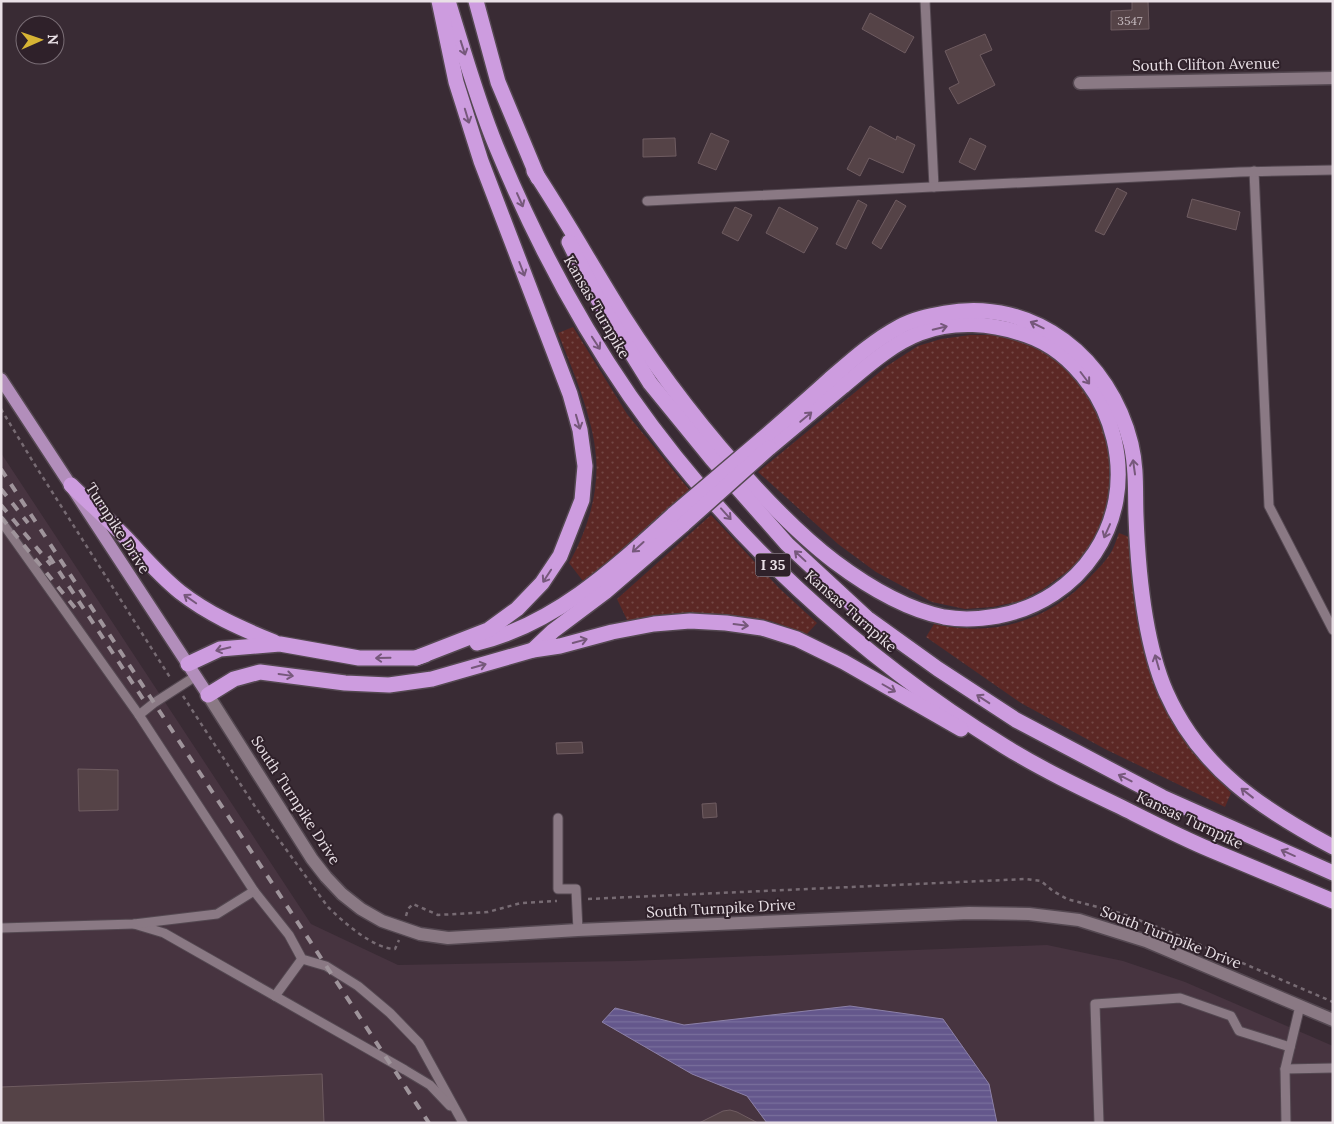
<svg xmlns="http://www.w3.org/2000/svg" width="1334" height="1124" viewBox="0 0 1334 1124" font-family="Lora,serif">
  <defs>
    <pattern id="grass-dots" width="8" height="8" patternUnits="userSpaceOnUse" patternTransform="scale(1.25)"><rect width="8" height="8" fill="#5c2825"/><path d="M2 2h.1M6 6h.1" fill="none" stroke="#734745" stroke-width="1.8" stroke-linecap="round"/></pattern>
    <pattern id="water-rules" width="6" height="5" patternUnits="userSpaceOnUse" patternTransform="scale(1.25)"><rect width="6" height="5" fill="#64578c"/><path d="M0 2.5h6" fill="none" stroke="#7a6f9c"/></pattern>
  </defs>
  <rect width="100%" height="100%" fill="#392b34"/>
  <polygon fill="#473440" points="1,453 311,924 398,965 628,961 1047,945 1123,961 1185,982 1333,1046 1333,1123 1,1123"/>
  <g fill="url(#grass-dots)">
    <path d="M573,327l54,87 65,79 -26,23 -83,65 -14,-18c18,-32 30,-69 27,-106 -2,-37 -24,-89 -38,-124z"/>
    <polygon points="970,335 995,335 1020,341 1047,353 1067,369 1089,396 1102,423 1109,452 1109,500 1102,521 1091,548 1075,566 1043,589 1020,601 993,607 965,609 932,602 876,572 838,544 758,472 887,366 918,346 941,339"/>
    <polygon points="711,515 779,588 817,623 807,634 771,621 745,617 699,613 679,613 628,622 617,599"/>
    <path d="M1119,533l10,4 5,60 8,39 11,45 21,39 20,32 37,41 -6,14 -120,-58 -84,-46 -95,-66 8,-13c61,14 117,-4 158,-49 6,-6 13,-13 18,-21 4,-6 6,-14 9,-21z"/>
  </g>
  <polygon fill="url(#water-rules)" stroke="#8c80a7" points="850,1006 943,1019 989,1084 997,1123 767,1123 747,1096 692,1074 602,1022 615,1008 684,1025"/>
  <g fill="#554347" stroke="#6f5c61">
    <polygon points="1132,1 1148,1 1149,29 1111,30 1111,11 1132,10"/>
    <polygon points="870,13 914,37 905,53 862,29"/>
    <polygon points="985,34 992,50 980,55 995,85 958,104 949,88 959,83 945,51"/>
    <polygon points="870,126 896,140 897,136 915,145 903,173 869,158 860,176 847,169"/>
    <polygon points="711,133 729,141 716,170 698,163"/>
    <polygon points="675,138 676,156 643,157 643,139"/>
    <polygon points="970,138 986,146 975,170 959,162"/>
    <polygon points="1117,188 1127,193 1104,235 1095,231"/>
    <polygon points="1192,199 1240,212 1236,230 1187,217"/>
    <polygon points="858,200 867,205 846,249 836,244"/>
    <polygon points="896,200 906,206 881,249 872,243"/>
    <polygon points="735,207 752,215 738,241 722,233"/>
    <polygon points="779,207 818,228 804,253 766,233"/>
    <polygon points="582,742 583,753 557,754 556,743"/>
    <polygon points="78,769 118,770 118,810 79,811"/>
    <polygon points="716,803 717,817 703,818 702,804"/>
    <polygon points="322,1074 324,1123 1,1123 1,1087"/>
    <polygon points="730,1110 737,1112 758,1123 699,1123 723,1111"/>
  </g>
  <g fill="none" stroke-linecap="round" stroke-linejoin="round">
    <g stroke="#544851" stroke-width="11">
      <g id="service">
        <polyline points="925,1 934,187"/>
        <polyline points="1254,171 1269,506 1333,630"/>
        <polyline points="647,201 1240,172 1333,170"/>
        <polyline points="1,521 139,715 254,891 289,935 302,959 326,966 358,986 390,1013 419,1043 463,1123"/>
        <polyline points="139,715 154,703 196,676"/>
        <polyline points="558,818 558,889 576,889 578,930"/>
        <polyline points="134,924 164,933 405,1070 430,1085 450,1106"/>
        <polyline points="1,928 134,924 217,914 254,891"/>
        <polyline points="275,996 302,959"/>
        <polyline points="1285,1069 1333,1068"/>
        <polyline points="1099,1123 1095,1004 1180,998 1231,1016 1239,1031 1290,1047"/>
        <polyline points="1286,1123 1285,1069 1300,1006"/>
      </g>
    </g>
    <g stroke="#544851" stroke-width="15">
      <polyline id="minor" points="1080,83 1333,78"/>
    </g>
    <g stroke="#544851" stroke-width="15">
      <polyline id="tertiary" points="208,695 312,859 326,877 342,894 361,909 382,921 420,934 448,938 578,930 969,913 1029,914 1079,920 1146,941 1333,1020"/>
    </g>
    <g stroke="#544851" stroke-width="15">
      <polyline id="primary" points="1,379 208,695"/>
    </g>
    <g stroke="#544851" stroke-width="18">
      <g id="motorway">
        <path d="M448,1c15,48 29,99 48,145 36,87 80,172 134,250 98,140 228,260 374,350 37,23 77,42 117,61 30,15 59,30 90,43 40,17 81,34 122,51"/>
        <polyline points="476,1 498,82 538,178"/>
        <path d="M534,171c31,47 59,97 89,145 39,61 84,119 133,172 25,27 50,52 79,74 32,24 70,47 109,55 17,3 37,2 54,-1 83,-16 136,-93 116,-177 -5,-20 -12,-38 -25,-55 -16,-22 -36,-40 -63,-49 -34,-12 -72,-15 -106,-2 -29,11 -55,35 -78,54 -24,20 -49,41 -73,61"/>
        <polyline points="569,242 596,296 650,383 712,459 787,544 867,618 938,669 1016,720 1162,797 1333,873"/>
        <path d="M761,440c23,-20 46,-40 69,-61 22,-19 43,-38 69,-52 14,-8 30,-11 46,-14 90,-16 165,46 186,131 6,25 4,48 5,72 2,56 8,125 30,176 34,77 96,117 167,155"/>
        <path d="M71,485c18,18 37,34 55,53 18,19 33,37 54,54 28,22 60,36 94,50"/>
        <path d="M477,643c79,-19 139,-76 197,-129"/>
        <polyline points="533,650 553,631 605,592 684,524"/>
        <polyline points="416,658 488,630 517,609 542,583 560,556 582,500 585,466 580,430 570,394 481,161 456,82 439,1"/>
        <polyline points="188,664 220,649 280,644 359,658 416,658 425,655"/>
        <polyline points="208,695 234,679 260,672 345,683 389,685 432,679 533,650 560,646 612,632 654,624 690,621 726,623 762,628 797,639 844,662 961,729"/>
      </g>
    </g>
    <g stroke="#776b73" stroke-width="2.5" stroke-dasharray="4 4" stroke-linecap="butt">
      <polyline points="1,409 35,465 171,679"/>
      <path d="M183,696l73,112 72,99c15,15 46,42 67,42l4,-9"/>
      <polyline points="588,899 1026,879 1041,881 1053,891 1067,899 1120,913 1168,931 1333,1002"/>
      <polyline points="406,916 408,909 413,904 438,915 488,912 521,903 557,901"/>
    </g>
    <use href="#service" stroke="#8a7984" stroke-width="9"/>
    <use href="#minor" stroke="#8a7984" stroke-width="12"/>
    <use href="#tertiary" stroke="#8a7984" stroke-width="12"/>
    <use href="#primary" stroke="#b28ebb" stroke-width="12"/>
    <use href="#motorway" stroke="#cd9cdf" stroke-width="15"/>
    <g stroke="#9f949b" stroke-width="4" stroke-dasharray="9 9" stroke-linecap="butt">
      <polyline points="1,469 429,1123"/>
      <polyline points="1,489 28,523"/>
      <polyline points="1,505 51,565"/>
      <polyline points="1,517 80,614"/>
      <polyline points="49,556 145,702"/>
    </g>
    <g stroke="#544851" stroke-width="18" stroke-linecap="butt">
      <g id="motorway-bridge">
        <polyline points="674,514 761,440"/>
        <polyline points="684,524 769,448"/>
      </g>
    </g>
    <use href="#motorway-bridge" stroke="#cd9cdf" stroke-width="15"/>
  </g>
  <defs><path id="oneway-shaft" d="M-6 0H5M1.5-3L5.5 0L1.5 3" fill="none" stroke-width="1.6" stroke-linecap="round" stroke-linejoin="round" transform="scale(1.25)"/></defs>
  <g stroke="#76587b">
    <use href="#oneway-shaft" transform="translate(463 48) rotate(72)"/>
    <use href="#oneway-shaft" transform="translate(467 116) rotate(73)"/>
    <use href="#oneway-shaft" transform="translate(520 200) rotate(66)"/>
    <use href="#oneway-shaft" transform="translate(522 269) rotate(69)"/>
    <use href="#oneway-shaft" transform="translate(1037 325) rotate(-154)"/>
    <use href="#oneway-shaft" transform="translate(940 328) rotate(-13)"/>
    <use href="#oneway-shaft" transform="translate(596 343) rotate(57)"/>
    <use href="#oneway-shaft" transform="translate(1085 378) rotate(53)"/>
    <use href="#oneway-shaft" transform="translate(806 417) rotate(-40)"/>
    <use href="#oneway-shaft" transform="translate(578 422) rotate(74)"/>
    <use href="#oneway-shaft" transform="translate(1134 467) rotate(-98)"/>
    <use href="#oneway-shaft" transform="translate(726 514) rotate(48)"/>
    <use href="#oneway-shaft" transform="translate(1107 531) rotate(114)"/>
    <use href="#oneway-shaft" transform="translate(638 547) rotate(138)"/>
    <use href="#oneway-shaft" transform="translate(800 556) rotate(-137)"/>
    <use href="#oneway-shaft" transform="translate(547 576) rotate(123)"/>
    <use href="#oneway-shaft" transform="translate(190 599) rotate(-145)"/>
    <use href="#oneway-shaft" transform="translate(741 625) rotate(7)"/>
    <use href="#oneway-shaft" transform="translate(580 641) rotate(-15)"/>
    <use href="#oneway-shaft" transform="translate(223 649) rotate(167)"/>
    <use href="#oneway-shaft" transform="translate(383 658) rotate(179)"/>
    <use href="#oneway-shaft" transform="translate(1157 662) rotate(-106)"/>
    <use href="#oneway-shaft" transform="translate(479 666) rotate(-16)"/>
    <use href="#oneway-shaft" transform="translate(286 675) rotate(8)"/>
    <use href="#oneway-shaft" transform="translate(889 688) rotate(30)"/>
    <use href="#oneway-shaft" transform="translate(983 699) rotate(-147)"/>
    <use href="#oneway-shaft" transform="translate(1125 778) rotate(-153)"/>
    <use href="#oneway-shaft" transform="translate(1247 793) rotate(-142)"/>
    <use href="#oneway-shaft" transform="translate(1288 853) rotate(-156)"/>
  </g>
  <g text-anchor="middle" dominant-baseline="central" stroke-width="4" stroke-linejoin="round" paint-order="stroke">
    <g font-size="12" fill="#c4b9be">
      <text x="1130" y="20">3547</text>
    </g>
    <rect fill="#2f212a" stroke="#b1a7ae" stroke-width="1" x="755.5" y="553.5" width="35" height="23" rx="4"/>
    <g font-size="14" font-weight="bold" fill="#e9e0e6">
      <text x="773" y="565">I 35</text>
    </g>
    <g font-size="15" fill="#e9e0e6" stroke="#2f212a">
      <text transform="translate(1206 64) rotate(-1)">South Clifton Avenue</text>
      <text transform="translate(597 307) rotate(60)">Kansas Turnpike</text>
      <text transform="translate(118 528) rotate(57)">Turnpike Drive</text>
      <text transform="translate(851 611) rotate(41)">Kansas Turnpike</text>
      <text transform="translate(296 800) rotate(57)">South Turnpike Drive</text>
      <text transform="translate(1190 820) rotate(25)">Kansas Turnpike</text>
      <text transform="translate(721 908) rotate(-3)">South Turnpike Drive</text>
      <text transform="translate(1171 937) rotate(21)">South Turnpike Drive</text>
    </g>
  </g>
  <rect width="1334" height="1124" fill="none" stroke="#e9e0e6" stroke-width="5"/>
  <g transform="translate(40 40) rotate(88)"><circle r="24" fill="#2f212a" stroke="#796d75"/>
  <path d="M0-4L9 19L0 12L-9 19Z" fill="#d7b434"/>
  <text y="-8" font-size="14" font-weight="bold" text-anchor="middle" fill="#e9e0e6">N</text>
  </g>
</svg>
